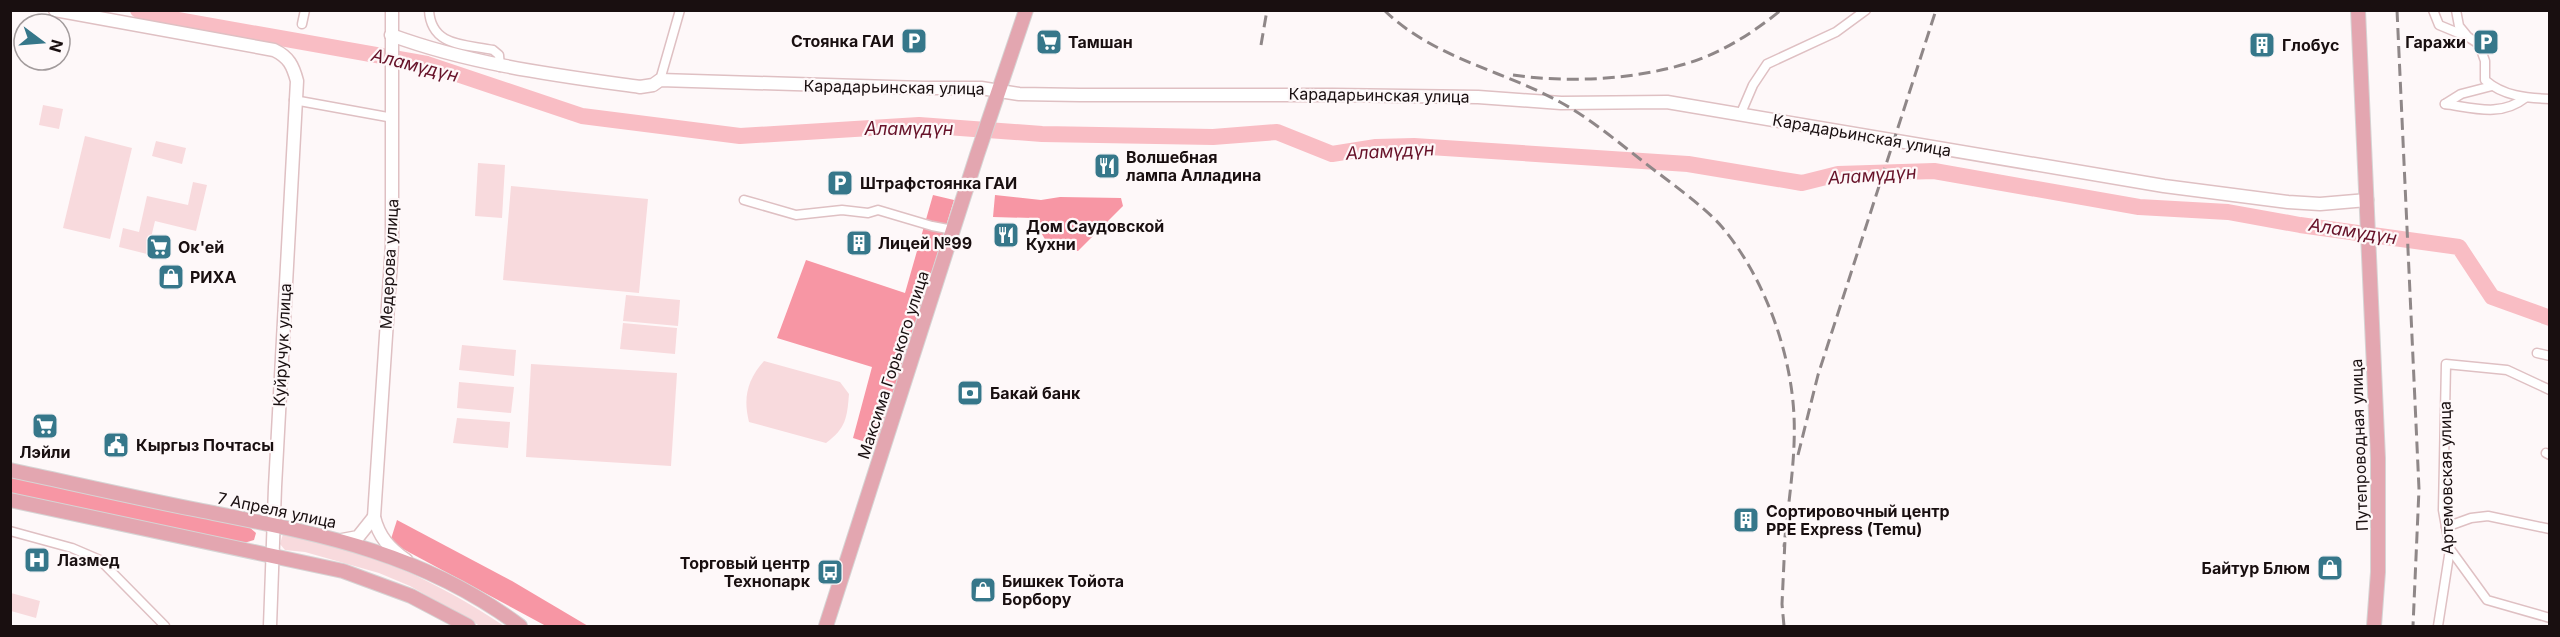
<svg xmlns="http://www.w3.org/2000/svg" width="2560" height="637" viewBox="0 0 2560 637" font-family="Inter,sans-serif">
  <rect width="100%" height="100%" fill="#fef8f9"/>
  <g fill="#f8dadd">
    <polygon points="43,105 63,109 59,129 39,125"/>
    <polygon points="85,136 132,148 110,239 63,228"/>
    <polygon points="156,141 186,148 182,164 152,156"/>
    <polygon points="478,163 505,165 502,218 475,216"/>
    <polygon points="193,182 207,185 196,231 155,221 147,254 119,247 123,228 139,232 147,196 188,205"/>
    <polygon points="511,186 648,199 639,293 503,280"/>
    <polygon points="626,295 680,300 678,326 623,321"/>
    <polygon points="623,323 677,328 675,354 620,349"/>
    <polygon points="462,345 516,350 514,376 459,370"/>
    <path d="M764,361l76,21 9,12c-2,24 -3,34 -23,49l-77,-21c-6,-24 -2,-42 15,-61z"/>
    <polygon points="531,364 677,373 671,466 526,457"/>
    <polygon points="459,382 514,387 511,413 457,408"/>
    <polygon points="457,418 510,422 508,448 453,443"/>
    <path d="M283,534c79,11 155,48 221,92h-24l-70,-40 -31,-13 -74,-21 -20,-2 -5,-6z"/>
    <polygon points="11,593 40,601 36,618 11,611"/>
  </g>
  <g fill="#f796a4">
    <polygon points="933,195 954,200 878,446 853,438 872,367 777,338 806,260 905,293"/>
    <polygon points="995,195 1041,200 1060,197 1121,198 1123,206 1078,251 1047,243 1033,218 993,217"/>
    <polygon points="11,476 248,526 256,533 254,540 244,543 11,493"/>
    <polygon points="397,520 512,581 588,626 546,626 390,542"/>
  </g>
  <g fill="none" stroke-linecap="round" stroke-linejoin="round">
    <polyline stroke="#f9bdc4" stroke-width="16" points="138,10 172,19 427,64 582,116 740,136 919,125 1042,134 1213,137 1277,132 1332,154 1376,147 1414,146 1688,164 1802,183 1838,174 1934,171 2139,207 2228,212 2300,225 2459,247 2492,297 2550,318"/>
    <g stroke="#dfc0c3" stroke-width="11">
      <g id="street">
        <path d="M429,10c2,37 36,34 64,40l6,5 1,12"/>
        <polyline points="2433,10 2439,25 2468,37"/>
        <path d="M2456,10l3,16 9,11 11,7 6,17v19c18,16 41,18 65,19"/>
        <polyline points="302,24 305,10"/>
        <polyline points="660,80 680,10"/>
        <polyline points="294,100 393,118"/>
        <path d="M2445,104c29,4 56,13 80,-6"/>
        <polyline points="2445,104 2461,94 2492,86"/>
        <polyline points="1741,113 1753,85 1767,64 1836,32 1866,10"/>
        <polyline points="744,200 796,215 842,210 868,213 878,210 932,226 953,230"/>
        <polyline points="2537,353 2550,356"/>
        <polyline points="2546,453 2550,455"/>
        <polyline points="2446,527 2471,518 2488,516 2550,529"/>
        <polyline points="10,531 72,548 100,560 165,626"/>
        <polyline points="2450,549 2487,600 2550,618"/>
        <polyline points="2438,626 2450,549 2443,510 2446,364 2507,370 2550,390"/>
      </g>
    </g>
    <g stroke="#dfc0c3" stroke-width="15">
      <g id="secondary">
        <path d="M55,10l219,40c15,7 19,16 23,31l-22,406 -5,139"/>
        <path d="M392,10v235l-18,272c5,20 15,31 32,43"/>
        <path d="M391,35c82,30 164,40 249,52l13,-2 7,-5 263,8h58l38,6 61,1h252l146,2 83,6 106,-1 497,84 124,16 32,2 47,-4"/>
        <polyline points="342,540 358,537 374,517"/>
      </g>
    </g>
    <g stroke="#d6d4d4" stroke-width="16">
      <g id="primary">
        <polyline points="2358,10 2378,458 2378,572 2374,626"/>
        <path d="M10,470c61,13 122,27 183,39 121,24 225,41 327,117"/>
        <polyline points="10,500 343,571 411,596 468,626"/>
        <polyline points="826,626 977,155 1026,10"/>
      </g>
    </g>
    <use href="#street" stroke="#fff" stroke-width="8"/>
    <use href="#secondary" stroke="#fff" stroke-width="12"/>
    <use href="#primary" stroke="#e3a6b0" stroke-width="14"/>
    <g stroke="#8f8788" stroke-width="3" stroke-dasharray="12 6" stroke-linecap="butt">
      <path d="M1384,10c49,48 118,60 176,92 31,17 58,40 85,61 23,18 59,43 77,64 42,50 69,124 72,189 2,43 -6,88 -10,131"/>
      <polyline points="2397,10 2419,489 2413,626"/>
      <polyline points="1261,45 1267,10"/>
      <path d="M1513,75c55,8 118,5 172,-11 35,-10 68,-31 96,-54"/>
      <polyline points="1798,455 1818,375 1936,10"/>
      <polyline points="1784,626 1782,604 1785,540"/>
    </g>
  </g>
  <defs>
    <g id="parking-square" transform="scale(1.35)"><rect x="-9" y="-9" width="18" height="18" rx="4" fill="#36778a" stroke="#fef8f9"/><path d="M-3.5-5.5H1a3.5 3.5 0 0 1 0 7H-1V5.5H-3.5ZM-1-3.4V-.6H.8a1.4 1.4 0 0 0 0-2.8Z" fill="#fff"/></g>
    <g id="supermarket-square" transform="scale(1.35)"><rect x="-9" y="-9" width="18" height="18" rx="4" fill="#36778a" stroke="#fef8f9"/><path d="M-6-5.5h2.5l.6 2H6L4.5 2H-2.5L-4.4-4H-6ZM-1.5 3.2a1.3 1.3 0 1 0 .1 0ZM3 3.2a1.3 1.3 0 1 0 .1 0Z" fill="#fff"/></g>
    <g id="building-square" transform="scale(1.35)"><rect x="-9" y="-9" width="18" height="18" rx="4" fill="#36778a" stroke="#fef8f9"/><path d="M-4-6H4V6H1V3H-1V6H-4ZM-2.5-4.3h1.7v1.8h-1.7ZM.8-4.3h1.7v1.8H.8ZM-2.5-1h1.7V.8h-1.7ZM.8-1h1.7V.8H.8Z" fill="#fff"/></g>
    <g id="restaurant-square" transform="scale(1.35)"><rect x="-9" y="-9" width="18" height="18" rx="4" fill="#36778a" stroke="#fef8f9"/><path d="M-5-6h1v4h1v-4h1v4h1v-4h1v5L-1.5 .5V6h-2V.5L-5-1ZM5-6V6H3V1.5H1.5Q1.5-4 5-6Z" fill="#fff"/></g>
    <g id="shop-square" transform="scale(1.35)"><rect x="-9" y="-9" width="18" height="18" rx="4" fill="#36778a" stroke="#fef8f9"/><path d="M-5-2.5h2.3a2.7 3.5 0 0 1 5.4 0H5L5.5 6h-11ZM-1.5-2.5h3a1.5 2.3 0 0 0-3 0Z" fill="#fff"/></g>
    <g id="bank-square" transform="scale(1.35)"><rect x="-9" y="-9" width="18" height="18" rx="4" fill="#36778a" stroke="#fef8f9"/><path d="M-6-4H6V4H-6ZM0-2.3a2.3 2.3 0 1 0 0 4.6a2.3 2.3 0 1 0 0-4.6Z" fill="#fff"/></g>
    <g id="civic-square" transform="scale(1.35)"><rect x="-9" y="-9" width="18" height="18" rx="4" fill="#36778a" stroke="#fef8f9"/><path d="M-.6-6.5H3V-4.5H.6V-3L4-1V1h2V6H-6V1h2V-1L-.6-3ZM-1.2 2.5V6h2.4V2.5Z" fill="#fff"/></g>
    <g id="hospital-square" transform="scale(1.35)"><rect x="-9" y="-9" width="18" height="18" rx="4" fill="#36778a" stroke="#fef8f9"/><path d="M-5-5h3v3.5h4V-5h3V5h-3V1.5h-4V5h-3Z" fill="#fff"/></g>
    <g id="bus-square" transform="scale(1.35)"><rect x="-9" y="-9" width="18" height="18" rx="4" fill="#36778a" stroke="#fef8f9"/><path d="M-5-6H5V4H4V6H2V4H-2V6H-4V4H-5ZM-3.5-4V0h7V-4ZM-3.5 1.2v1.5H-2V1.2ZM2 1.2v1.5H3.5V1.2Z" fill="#fff"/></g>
  </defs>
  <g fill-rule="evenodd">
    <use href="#parking-square" x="914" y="41"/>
    <use href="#supermarket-square" x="1049" y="42"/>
    <use href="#parking-square" x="2486" y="42"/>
    <use href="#building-square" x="2262" y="45"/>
    <use href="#restaurant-square" x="1107" y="166"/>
    <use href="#parking-square" x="840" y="183"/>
    <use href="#restaurant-square" x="1006" y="235"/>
    <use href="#building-square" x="859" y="243"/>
    <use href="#supermarket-square" x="159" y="247"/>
    <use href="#shop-square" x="171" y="277"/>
    <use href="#bank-square" x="970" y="393"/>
    <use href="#supermarket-square" x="45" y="426"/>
    <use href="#civic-square" x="116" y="445"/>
    <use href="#building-square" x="1746" y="520"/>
    <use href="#hospital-square" x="37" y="560"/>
    <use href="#shop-square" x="2330" y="568"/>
    <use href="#bus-square" x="830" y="572"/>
    <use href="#shop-square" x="983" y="590"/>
  </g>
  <g text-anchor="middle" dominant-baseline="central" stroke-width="4.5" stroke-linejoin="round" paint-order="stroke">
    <g font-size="16" font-weight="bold" fill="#190f10" stroke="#fef8f9" text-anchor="start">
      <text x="894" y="41" text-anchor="end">Стоянка ГАИ</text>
      <text x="1068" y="42">Тамшан</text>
      <text x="2466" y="42" text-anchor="end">Гаражи</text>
      <text x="2282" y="45">Глобус</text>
      <text x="1126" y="157">Волшебная<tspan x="1126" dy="18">лампа Алладина</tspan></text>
      <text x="860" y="183">Штрафстоянка ГАИ</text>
      <text x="1026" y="226">Дом Саудовской<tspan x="1026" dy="18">Кухни</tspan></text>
      <text x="878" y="243">Лицей №99</text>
      <text x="178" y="247">Ок'ей</text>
      <text x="190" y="277">РИХА</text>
      <text x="990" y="393">Бакай банк</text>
      <text x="136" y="445">Кыргыз Почтасы</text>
      <text x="45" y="452" text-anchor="middle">Лэйли</text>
      <text x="1766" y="511">Сортировочный центр<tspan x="1766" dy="18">PPE Express (Temu)</tspan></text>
      <text x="57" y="560">Лазмед</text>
      <text x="810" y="563" text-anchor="end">Торговый центр<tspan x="810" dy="18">Технопарк</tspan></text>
      <text x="2310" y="568" text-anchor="end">Байтур Блюм</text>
      <text x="1002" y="581">Бишкек Тойота<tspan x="1002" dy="18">Борбору</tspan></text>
    </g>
    <g font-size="16" fill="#190f10" stroke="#fef8f9">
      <text transform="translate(894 87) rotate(1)">Карадарьинская улица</text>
      <text transform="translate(1379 95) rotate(1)">Карадарьинская улица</text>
      <text transform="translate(1862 135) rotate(10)">Карадарьинская улица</text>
      <text transform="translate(389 264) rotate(-87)">Медерова улица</text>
      <text transform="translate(282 345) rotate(-87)">Куйручук улица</text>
      <text transform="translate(893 365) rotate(-72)">Максима Горького улица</text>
      <text transform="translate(2359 445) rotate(-92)">Путепроводная улица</text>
      <text transform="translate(2446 478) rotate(-91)">Артемовская улица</text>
      <text transform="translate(277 510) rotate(12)">7 Апреля улица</text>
    </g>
    <g font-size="18" font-style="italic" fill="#671229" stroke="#fef8f9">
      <text transform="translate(415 65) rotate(14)">Аламүдүн</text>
      <text x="909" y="128">Аламүдүн</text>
      <text transform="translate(1390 151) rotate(-3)">Аламүдүн</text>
      <text transform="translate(1872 175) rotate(-4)">Аламүдүн</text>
      <text transform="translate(2353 231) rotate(9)">Аламүдүн</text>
    </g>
  </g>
  <rect width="2560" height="637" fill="none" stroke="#190f10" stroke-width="24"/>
  <g transform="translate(42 42) rotate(106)"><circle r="28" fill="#fef8f9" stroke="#a29b9c" stroke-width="1.5"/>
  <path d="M0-4.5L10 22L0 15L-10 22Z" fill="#36778a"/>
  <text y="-9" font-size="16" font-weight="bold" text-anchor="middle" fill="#190f10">N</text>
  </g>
</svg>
